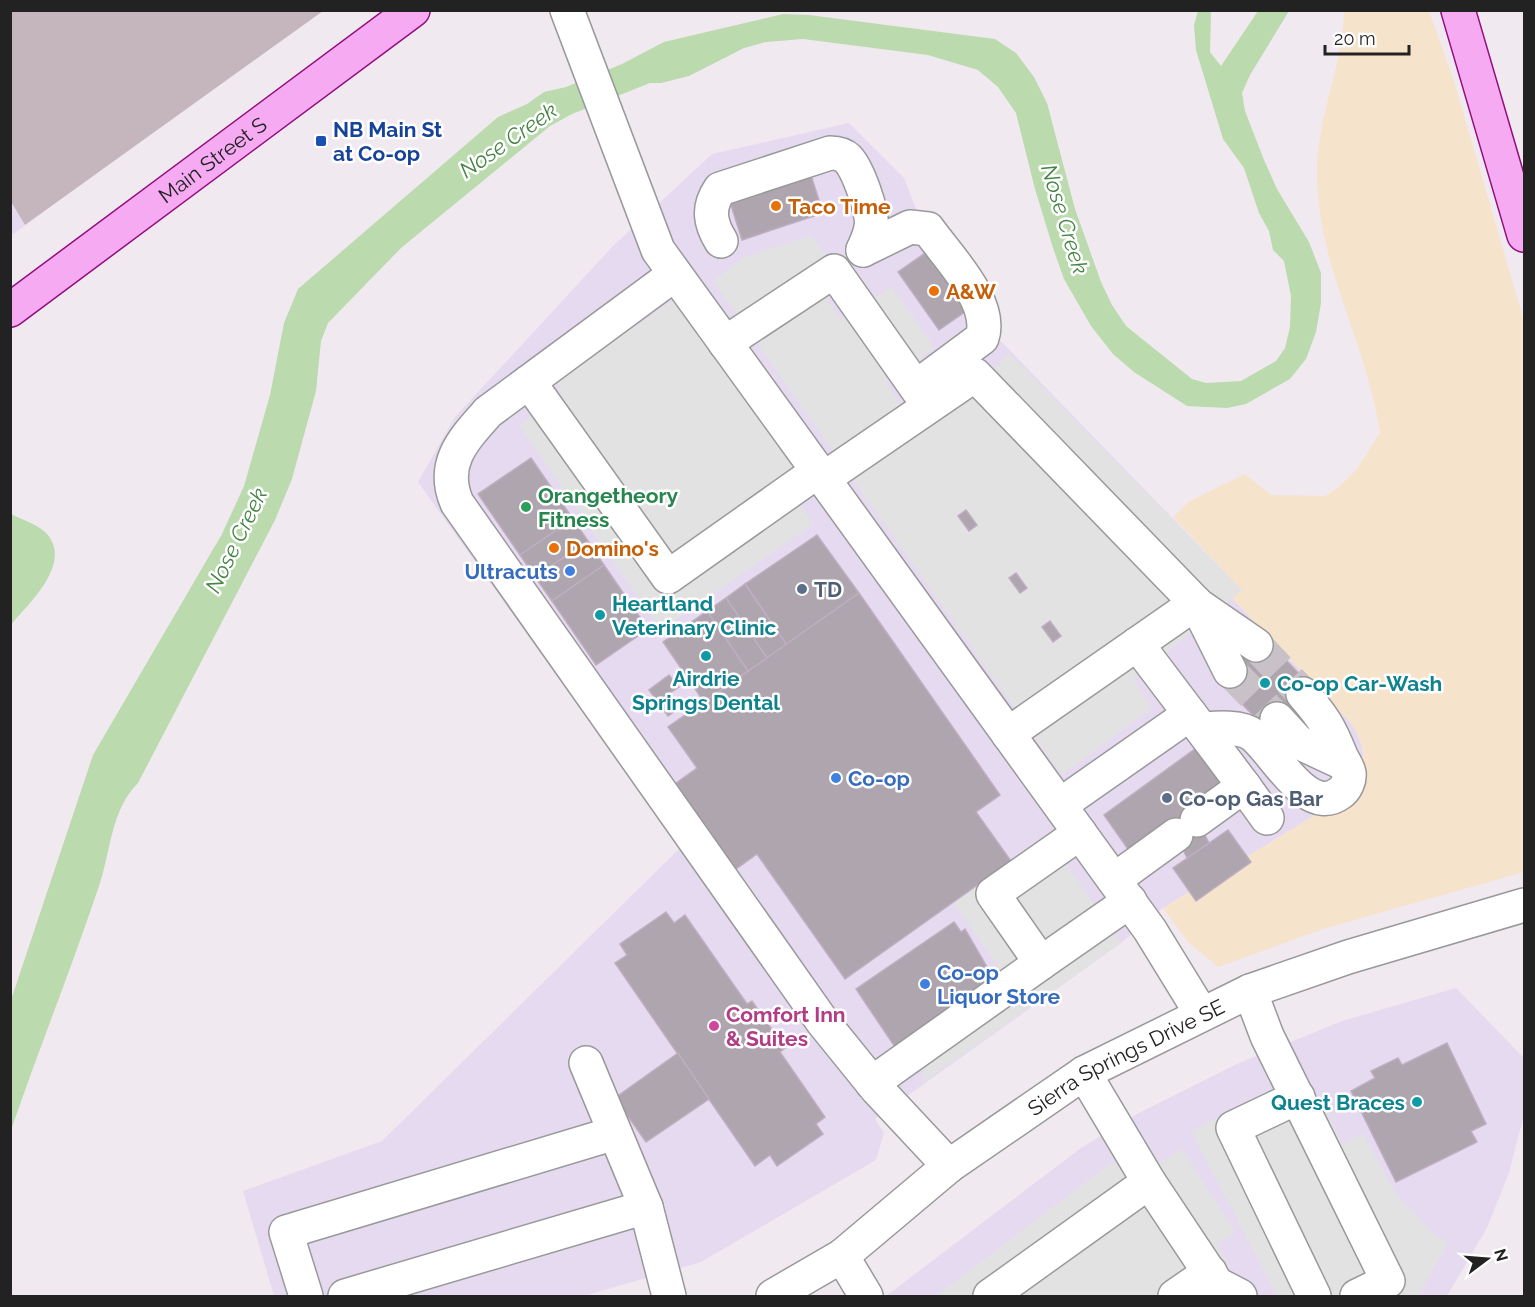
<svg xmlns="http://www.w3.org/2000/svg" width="1535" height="1307" viewBox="0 0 1535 1307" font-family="Raleway,sans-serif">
  <rect width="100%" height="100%" fill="#f1e9f0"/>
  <g fill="#e6daf0">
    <polygon points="849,123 904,178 917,211 992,332 1242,590 1232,598 1351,723 1361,739 1363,755 1361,776 1343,798 1163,908 1121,943 875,1119 884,1133 876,1160 701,1262 584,1296 274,1296 243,1191 382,1141 680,848 418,482 455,417 613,246 712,154"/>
    <polygon points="10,202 25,225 11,236 10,236"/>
    <polygon points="1456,988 1524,1058 1524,1115 1509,1173 1487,1228 1447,1296 886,1296 1081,1148 1137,1114 1237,1064 1342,1021"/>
  </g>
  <polygon fill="#c5b5bd" points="11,10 323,10 323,11 25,225 11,202"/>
  <path fill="#f6e3cb" d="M1344,11h85l25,70 70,240v551l-201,57 -105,38 -30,-25 -25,-34 180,-110c23,-28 28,-42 8,-75l-119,-125 10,-8 -69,-73 17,-16 55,-27 26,21 54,1 15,-10 18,-18 22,-36c-14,-91 -61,-162 -63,-256 -1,-58 26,-110 27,-165z"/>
  <g fill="#e2e2e2">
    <polygon points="812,236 826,256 807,270 841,320 892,287 934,348 886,382 916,428 975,390 1009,353 1242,590 1133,680 1152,708 1062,775 713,281 746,256"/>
    <polygon points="676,298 792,467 780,476 813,524 661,630 519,425 563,394 556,382"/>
    <polygon points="1047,837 1121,943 922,1083 925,1054 1013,988 954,903"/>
    <polygon points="1306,1074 1343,1144 1363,1133 1395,1193 1430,1231 1448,1243 1418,1296 1277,1296 1191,1131"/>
    <polygon points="1182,1149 1235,1232 1217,1244 1231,1269 1202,1289 1206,1296 936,1296 1110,1164 1162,1162"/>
  </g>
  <g fill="#bbdaae">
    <path d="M1198,11h13l-1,41 11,14 37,-55h31l-39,64 -8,18 3,18 19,49 13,29 32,53 12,31v30l-5,29 -10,27 -16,20 -44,25 -19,4 -40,-2 -53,-34 -21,-18 -22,-28 -27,-47 -11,-31 -18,-59 -19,-76 -18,-26 -20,-17 -50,-15 -125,-16 -37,3 -22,6 -55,28 -28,7h-11l-78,31 -22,12 -149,122 -73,75 -7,18 -5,50 -24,88 -17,41 -137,263c-28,28 -27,70 -40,106 -27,80 -59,160 -87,241v-130l82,-245 129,-221 22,-48 26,-91 14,-72 14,-34 200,-172 29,-13 17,-12 22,-5 56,-23 42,-22 119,-28 26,1 186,24 21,14 18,24 13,26 28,106 26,73 11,23 14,21 66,53 14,4 35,-2 35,-20 9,-13 5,-21 1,-31 -7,-35 -11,-11 -4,-19 -10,-18 -15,-45 -21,-29 -27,-89 -2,-25z"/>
    <path d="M11,514c10,5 28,11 36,20 26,30 -19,70 -36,91z"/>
  </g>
  <g fill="#aea5af" stroke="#c0adc2" stroke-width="1.5">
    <polygon points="810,172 823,213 742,240 729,199"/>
    <polygon points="928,251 969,309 939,330 898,272"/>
    <polygon points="531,458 573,519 520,555 478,494"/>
    <polygon points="966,510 977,525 969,531 958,516"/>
    <polygon points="573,519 588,541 535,577 520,555"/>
    <polygon points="817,535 859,593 787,645 745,584"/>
    <polygon points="588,541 604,565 552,601 535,577"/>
    <polygon points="604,565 648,629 596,665 552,601"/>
    <polygon points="1016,573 1027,588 1020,593 1009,578"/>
    <polygon points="745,584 787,645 767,658 726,598"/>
    <polygon points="859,593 1000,795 976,812 1011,861 845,979 757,854 729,874 668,789 697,768 668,727"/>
    <polygon points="726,598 767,658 748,671 707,611"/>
    <polygon points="707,611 748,671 704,702 663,642"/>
    <polygon points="1050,621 1061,636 1053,642 1042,627"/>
    <polygon points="1264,637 1311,686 1266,729 1219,680"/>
    <polygon points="669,675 679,687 670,693 681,707 668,716 649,690"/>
    <polygon points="1199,746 1226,783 1197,820 1209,843 1187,858 1176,835 1130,852 1104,815"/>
    <polygon points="1228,830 1251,862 1196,901 1173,868"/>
    <polygon points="666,912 674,923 685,915 747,1004 752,1001 785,1048 780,1052 825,1117 816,1124 823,1134 777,1166 770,1155 755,1166 615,963 627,955 620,944"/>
    <polygon points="954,922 961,932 965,929 994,979 895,1047 856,989"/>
    <polygon points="1447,1043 1486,1124 1471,1131 1477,1142 1396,1182 1351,1091 1375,1078 1371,1071 1398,1058 1402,1065"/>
    <polygon points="678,1053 709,1099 646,1142 615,1098"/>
  </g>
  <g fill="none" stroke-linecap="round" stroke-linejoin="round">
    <g stroke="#c8c1c7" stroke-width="33" stroke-dasharray="33 16" stroke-linecap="butt">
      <polyline points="1256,645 1303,694"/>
      <polyline points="1230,671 1277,719"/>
    </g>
    <g stroke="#999" stroke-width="36">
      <g id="minor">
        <polyline points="567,10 658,250 1150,930 1201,1013"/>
        <path d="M721,241c-11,-18 -14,-33 -1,-52l110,-36c7,0 13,1 18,6 10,11 26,54 23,68 -1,8 -5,16 -8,23"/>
        <path d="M863,250l47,-23 18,2c20,28 66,74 54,109l-66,49"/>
        <path d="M675,274l-187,138c-25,28 -48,52 -31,91l365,518 55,68 72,77"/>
        <polyline points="725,343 834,271 929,406"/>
        <polyline points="529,382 668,577 818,471"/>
        <polyline points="823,479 975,375 1196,603 1008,734"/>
        <polyline points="1196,603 1230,671"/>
        <polyline points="1198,605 1256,645"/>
        <polyline points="1137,644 1190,714"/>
        <polyline points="1277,719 1298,742 1345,764"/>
        <path d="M1204,729c13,-1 37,-3 49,6 21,16 54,83 87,58 6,-4 10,-13 9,-20 -1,-6 -6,-12 -8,-17 -11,-28 -18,-39 -38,-62"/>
        <polyline points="1244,786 1267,818"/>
        <polyline points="1060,805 1190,714 1244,786 1197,820"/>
        <polyline points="1080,833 993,894 1041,963 1130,901"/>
        <polyline points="1114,880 1176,835"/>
        <polyline points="1250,991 1267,1036 1388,1281 1357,1296"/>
        <polyline points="586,1063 646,1207 669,1296"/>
        <polyline points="1084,1073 1149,1182 1217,1284 1240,1296"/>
        <polyline points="872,1083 1041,963"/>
        <polyline points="1298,1097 1233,1128 1314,1296"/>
        <polyline points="842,1256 866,1296"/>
        <polyline points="306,1296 286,1232 615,1133"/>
        <polyline points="345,1296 646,1207"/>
        <path id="s1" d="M773,1296l69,-40 107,-90 135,-93 166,-82 98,-34 176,-52"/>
        <polyline points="990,1296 1149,1182"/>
        <polyline points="1175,1296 1210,1272"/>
      </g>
    </g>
    <g stroke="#920d7d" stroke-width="36">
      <g id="major">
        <polyline points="1458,10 1524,235"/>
        <path id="s2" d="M10,310l403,-300"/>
      </g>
    </g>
    <use href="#minor" stroke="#fff" stroke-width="33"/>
    <use href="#major" stroke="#f5aaf1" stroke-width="33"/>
  </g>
  <rect fill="#1a4fb4" stroke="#fff" stroke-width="2" x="315" y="135" width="12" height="12" rx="3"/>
  <g fill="#e8710a" stroke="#fff" stroke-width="2">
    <circle cx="776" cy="206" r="6"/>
    <circle cx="934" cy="291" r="6"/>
    <circle cx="554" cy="548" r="6"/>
  </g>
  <circle fill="#2e9e5b" stroke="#fff" stroke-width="2" cx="526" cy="507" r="6"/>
  <g fill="#3f7fe0" stroke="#fff" stroke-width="2">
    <circle cx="570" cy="571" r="6"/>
    <circle cx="836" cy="778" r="6"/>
    <circle cx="925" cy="984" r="6"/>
  </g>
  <g fill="#5c6f8a" stroke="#fff" stroke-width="2">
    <circle cx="802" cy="589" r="6"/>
    <circle cx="1167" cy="798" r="6"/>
  </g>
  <g fill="#0f9aa8" stroke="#fff" stroke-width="2">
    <circle cx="600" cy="615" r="6"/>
    <circle cx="706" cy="656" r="6"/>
    <circle cx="1265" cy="683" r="6"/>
    <circle cx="1417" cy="1102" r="6"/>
  </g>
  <circle fill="#d1479c" stroke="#fff" stroke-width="2" cx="714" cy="1026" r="6"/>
  <g text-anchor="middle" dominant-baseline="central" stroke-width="5" stroke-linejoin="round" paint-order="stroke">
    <g font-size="21" font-weight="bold" fill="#164399" stroke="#fff" text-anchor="start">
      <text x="333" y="129">NB Main St<tspan x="333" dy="24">at Co-op</tspan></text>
    </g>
    <g font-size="21" fill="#222" stroke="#fff">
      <text stroke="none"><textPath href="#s2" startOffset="252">Main Street S</textPath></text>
      <text stroke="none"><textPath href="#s1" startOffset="428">Sierra Springs Drive SE</textPath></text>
    </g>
    <g font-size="21" font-weight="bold" fill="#c56008" stroke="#fff" text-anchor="start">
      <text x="788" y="206">Taco Time</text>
      <text x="946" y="291">A&amp;W</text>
      <text x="566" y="548">Domino's</text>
    </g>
    <g font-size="21" font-weight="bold" fill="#27864d" stroke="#fff" text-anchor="start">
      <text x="538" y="495">Orangetheory<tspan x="538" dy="24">Fitness</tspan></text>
    </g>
    <g font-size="21" font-weight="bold" fill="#366cbe" stroke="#fff" text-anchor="start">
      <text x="558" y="571" text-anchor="end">Ultracuts</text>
      <text x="848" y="778">Co-op</text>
      <text x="937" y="972">Co-op<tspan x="937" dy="24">Liquor Store</tspan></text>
    </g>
    <g font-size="21" font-weight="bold" fill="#4e5e75" stroke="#fff" text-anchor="start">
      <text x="814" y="589">TD</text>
      <text x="1179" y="798">Co-op Gas Bar</text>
    </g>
    <g font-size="21" font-weight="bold" fill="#0d838f" stroke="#fff" text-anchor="start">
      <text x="612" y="603">Heartland<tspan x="612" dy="24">Veterinary Clinic</tspan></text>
      <text x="706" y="678" text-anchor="middle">Airdrie<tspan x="706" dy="24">Springs Dental</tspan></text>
      <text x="1277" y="683">Co-op Car-Wash</text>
      <text x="1405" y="1102" text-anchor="end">Quest Braces</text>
    </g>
    <g font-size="21" font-weight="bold" fill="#b23c85" stroke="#fff" text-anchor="start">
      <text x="726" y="1014">Comfort Inn<tspan x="726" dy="24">&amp; Suites</tspan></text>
    </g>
    <g font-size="22" font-style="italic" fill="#458444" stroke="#fff">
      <text transform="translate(508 140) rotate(-35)">Nose Creek</text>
      <text transform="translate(1065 219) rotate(73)">Nose Creek</text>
      <text transform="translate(236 540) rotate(-64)">Nose Creek</text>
    </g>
  </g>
  <rect width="1535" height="1307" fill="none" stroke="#222222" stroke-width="24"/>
  <g transform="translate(1487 1259) rotate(74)" stroke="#ffffff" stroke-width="4.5" paint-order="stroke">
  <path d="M0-4.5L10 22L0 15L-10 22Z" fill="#222222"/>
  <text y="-9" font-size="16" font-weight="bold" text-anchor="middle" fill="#222222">N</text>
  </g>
  <path d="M1325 45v9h84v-9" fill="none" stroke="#222222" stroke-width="3"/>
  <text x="1334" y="45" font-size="18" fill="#222222" stroke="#ffffff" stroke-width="4.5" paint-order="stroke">20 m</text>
</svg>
